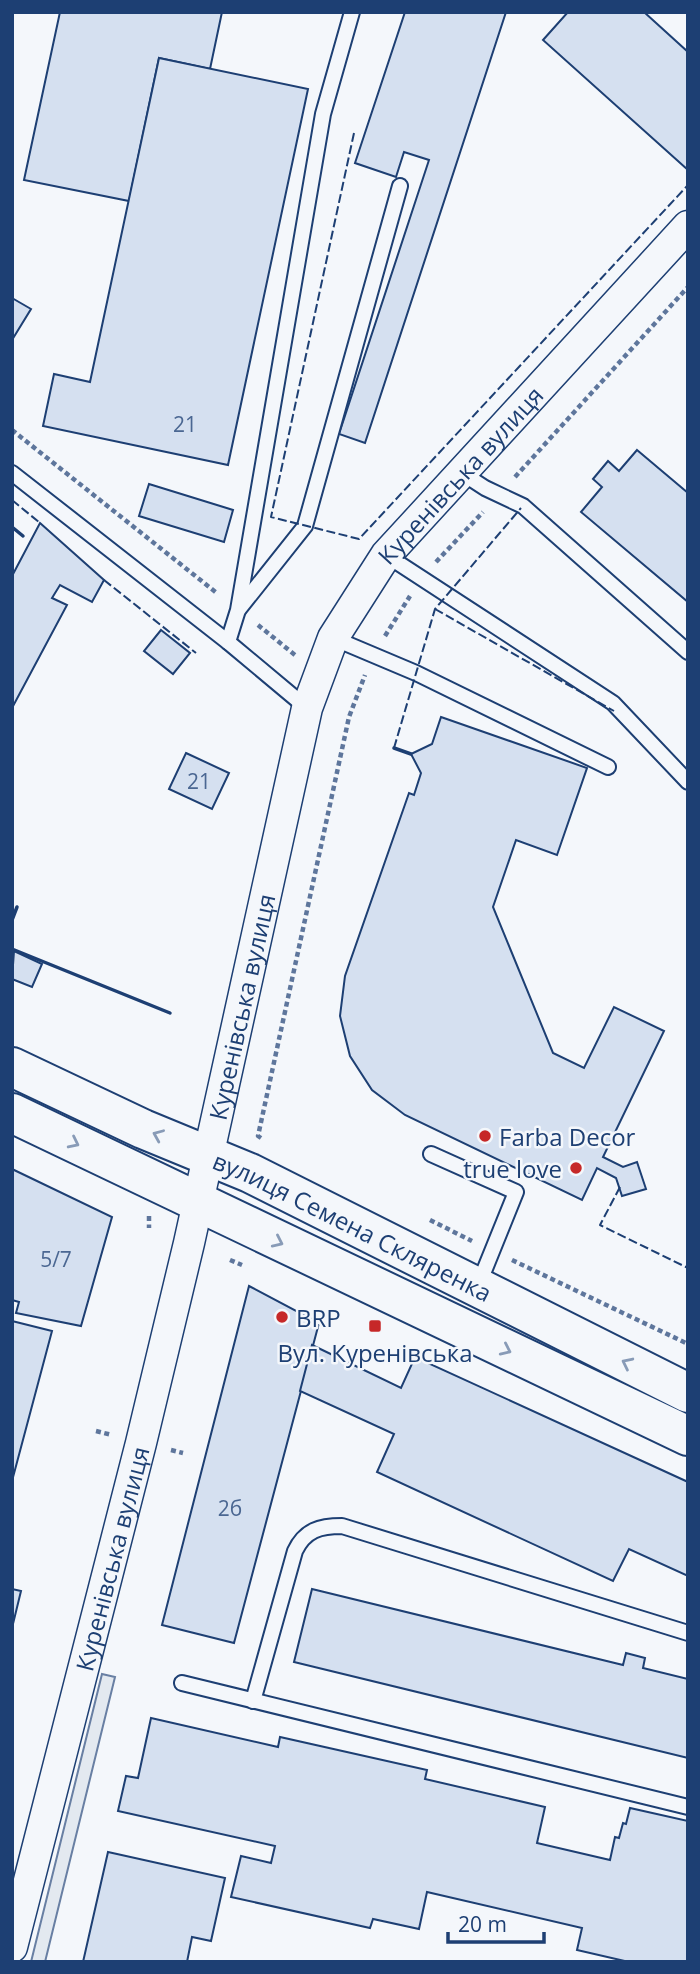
<svg xmlns="http://www.w3.org/2000/svg" width="700" height="1974" viewBox="0 0 700 1974" font-family="'Open Sans',sans-serif">
  <rect width="100%" height="100%" fill="#f4f7fb"/>
  <polygon fill="#e3e9f0" stroke="#687fa3" stroke-width="2" points="102,1674 115,1677 45,1962 31,1962"/>
  <g fill="#d5e0f0" stroke="#1d3f73" stroke-width="2">
    <polygon points="60,12 222,12 210,69 159,58 129,201 24,180"/>
    <polygon points="405,12 506,12 365,443 339,434 429,160 404,152 396,177 355,163"/>
    <polygon points="568,12 644,12 688,52 688,170 543,40"/>
    <polygon points="159,58 308,89 228,465 43,426 54,374 90,382"/>
    <polygon points="12,298 31,309 12,340"/>
    <polygon points="637,450 688,493 688,602 581,512 602,487 593,479 608,461 619,471"/>
    <polygon points="149,484 233,510 224,542 139,516"/>
    <polygon points="40,523 104,580 92,602 60,585 52,598 67,605 12,708 12,576"/>
    <polygon points="161,630 190,653 173,674 144,651"/>
    <polygon points="441,717 587,768 557,855 516,840 493,907 553,1053 584,1068 614,1007 664,1031 603,1157 623,1167 637,1162 646,1189 622,1196 616,1178 597,1168 582,1200 405,1115 372,1090 350,1056 340,1016 345,976 409,793 414,795 421,773 411,754 432,744"/>
    <polygon points="186,753 229,773 212,809 169,789"/>
    <polygon points="14,951 42,964 32,987 12,979"/>
    <polygon points="12,1169 112,1217 81,1326 16,1313 19,1302 12,1300"/>
    <polygon points="249,1286 319,1323 234,1643 162,1625"/>
    <polygon points="12,1321 52,1331 12,1481"/>
    <polygon points="312,1345 401,1388 415,1357 688,1482 688,1576 629,1549 613,1581 377,1472 394,1434 300,1391"/>
    <polygon points="12,1589 21,1591 12,1628"/>
    <polygon points="312,1589 623,1665 626,1653 645,1658 643,1668 688,1679 688,1758 294,1662"/>
    <polygon points="151,1718 278,1747 280,1737 427,1770 425,1779 545,1807 537,1843 610,1860 615,1837 619,1838 623,1823 626,1824 630,1808 688,1821 688,1962 629,1962 577,1950 582,1928 427,1892 419,1929 373,1919 370,1928 231,1897 241,1856 271,1863 275,1846 118,1811 126,1776 138,1778"/>
    <polygon points="108,1852 225,1878 211,1941 192,1937 187,1962 83,1962"/>
  </g>
  <g fill="none" stroke-linecap="round" stroke-linejoin="round">
    <g stroke="#1d3f73" stroke-width="18">
      <g id="lane">
        <polyline points="12,473 228,642 307,708"/>
        <polyline points="462,473 485,488 523,506 688,652"/>
        <polyline points="386,555 613,703 688,782"/>
        <polyline points="239,609 305,526 400,186"/>
        <polyline points="333,638 416,673 608,767"/>
        <polyline points="228,642 238,610 323,114 352,12"/>
        <polyline points="431,1154 516,1192 478,1286"/>
        <polyline points="182,1683 688,1807"/>
        <path d="M253,1701l42,-150c10,-21 25,-25 47,-25l346,107"/>
      </g>
    </g>
    <g stroke="#1d3f73" stroke-width="33">
      <g id="street">
        <path id="s1" d="M12,1947l129,-504 48,-200 118,-535 26,-70 53,-83 302,-329"/>
      </g>
    </g>
    <g stroke="#1d3f73" stroke-width="42">
      <g id="primary">
        <path id="s2" d="M12,1067l131,62 107,44 438,220"/>
        <polyline points="12,1113 688,1436"/>
      </g>
    </g>
    <g stroke="#5e769c" stroke-width="4.5" stroke-dasharray="5 3.5" stroke-linecap="butt">
      <polyline points="12,430 218,594"/>
      <polyline points="515,477 688,287"/>
      <polyline points="436,562 483,512"/>
      <polyline points="258,625 295,655"/>
      <polyline points="385,636 410,596"/>
      <polyline points="261,1138 258,1136 349,717 365,675"/>
      <polyline points="149,1216 149,1228"/>
      <polyline points="430,1220 472,1241"/>
      <polyline points="230,1260 242,1265"/>
      <polyline points="512,1260 688,1344"/>
      <polyline points="96,1431 112,1435"/>
      <polyline points="171,1450 183,1453"/>
    </g>
    <use href="#lane" stroke="#f4f7fb" stroke-width="14"/>
    <use href="#street" stroke="#f4f7fb" stroke-width="30"/>
    <use href="#primary" stroke="#f4f7fb" stroke-width="38"/>
    <g stroke="#1d3f73" stroke-width="2" stroke-dasharray="9 3.5" stroke-linecap="butt">
      <polyline points="354,133 271,517 359,539 688,185"/>
      <polyline points="12,500 40,523"/>
      <polyline points="104,580 196,653"/>
      <polyline points="435,609 614,711"/>
      <polyline points="394,748 435,609 521,508"/>
      <polyline points="620,1187 600,1225 688,1268"/>
    </g>
    <g stroke="#1d3f73" stroke-width="3.5">
      <polyline points="12,527 23,536"/>
      <polyline points="394,748 411,754"/>
      <polyline points="12,920 17,907"/>
      <polyline points="12,949 170,1013"/>
    </g>
  </g>
  <defs><path id="oneway-chevron" d="M-2-3.5L2.5 0L-2 3.5" fill="none" stroke-width="1.6" stroke-linecap="round" stroke-linejoin="round" transform="scale(1.75)"/></defs>
  <g stroke="#889bb7">
    <use href="#oneway-chevron" transform="translate(158 1135) rotate(-157)"/>
    <use href="#oneway-chevron" transform="translate(74 1143) rotate(26)"/>
    <use href="#oneway-chevron" transform="translate(278 1242) rotate(25)"/>
    <use href="#oneway-chevron" transform="translate(506 1350) rotate(25)"/>
    <use href="#oneway-chevron" transform="translate(627 1363) rotate(-154)"/>
  </g>
  <g fill="#c62828" stroke="#f4f7fb" stroke-width="2.5">
    <circle cx="485" cy="1136" r="7"/>
    <circle cx="576" cy="1168" r="7"/>
    <circle cx="282" cy="1317" r="7"/>
    <rect x="368" y="1319" width="14" height="14" rx="3.5"/>
  </g>
  <g text-anchor="middle" dominant-baseline="central" stroke-width="5" stroke-linejoin="round" paint-order="stroke">
    <g font-size="21" fill="#4b6792">
      <text x="185" y="424">21</text>
      <text x="199" y="781">21</text>
      <text x="56" y="1259">5/7</text>
      <text x="230" y="1508">2б</text>
    </g>
    <g font-size="24" fill="#1d3f73" stroke="#f4f7fb">
      <text stroke="none"><textPath href="#s1" startOffset="1556">Куренівська вулиця</textPath></text>
      <text stroke="none"><textPath href="#s1" startOffset="968">Куренівська вулиця</textPath></text>
      <text stroke="none"><textPath href="#s2" startOffset="376">вулиця Семена Скляренка</textPath></text>
      <text stroke="none"><textPath href="#s1" startOffset="401">Куренівська вулиця</textPath></text>
    </g>
    <g font-size="24" fill="#1d3f73" stroke="#f4f7fb" text-anchor="start">
      <text x="499" y="1136">Farba Decor</text>
      <text x="562" y="1168" text-anchor="end">true love</text>
      <text x="296" y="1317">BRP</text>
      <text x="375" y="1352" text-anchor="middle">Вул. Куренівська</text>
    </g>
  </g>
  <rect width="700" height="1974" fill="none" stroke="#1d3f73" stroke-width="28"/>
  <path d="M448 1932v10h96v-10" fill="none" stroke="#1d3f73" stroke-width="3.5"/>
  <text x="458" y="1932" font-size="21" fill="#1d3f73" stroke="#f4f7fb" stroke-width="5" paint-order="stroke">20 m</text>
</svg>
